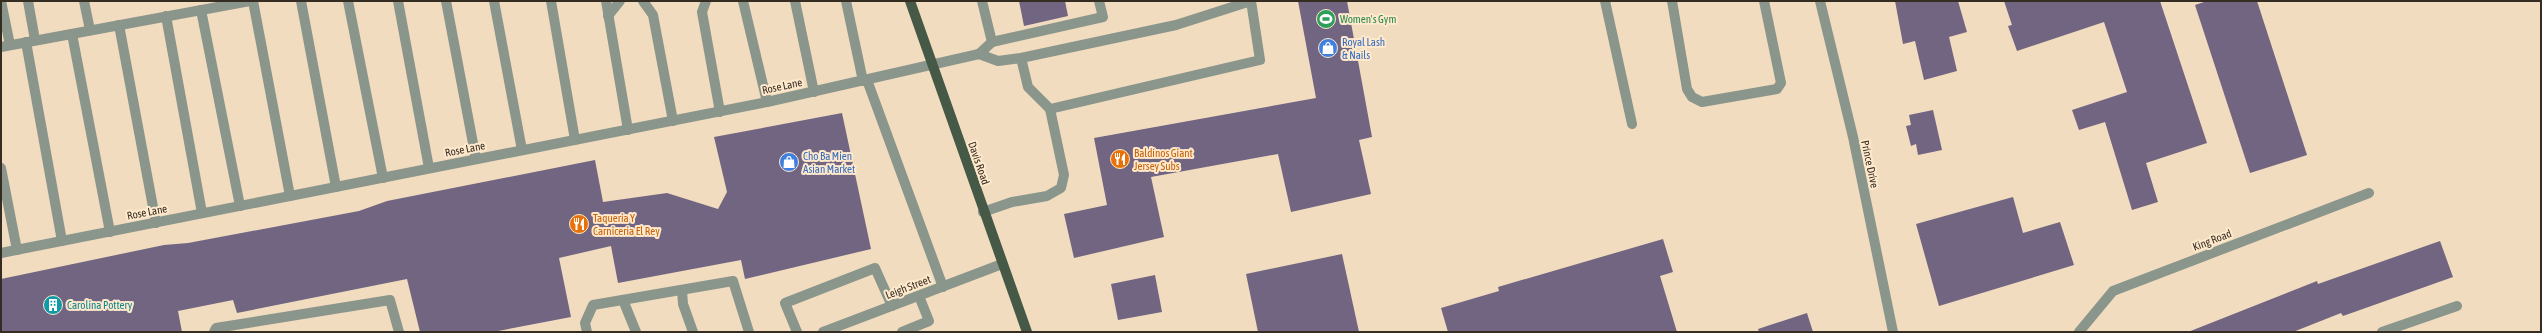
<svg xmlns="http://www.w3.org/2000/svg" width="2542" height="333" viewBox="0 0 2542 333" font-family="'Asap Condensed',sans-serif">
  <rect width="100%" height="100%" fill="#f2dcbf"/>
  <g fill="#716581">
    <polygon points="1019,1 1065,1 1068,16 1024,26"/>
    <polygon points="1298,1 1347,1 1372,137 1359,140 1371,194 1291,212 1278,154 1151,177 1164,237 1074,258 1064,214 1107,205 1094,138 1316,98"/>
    <polygon points="1895,1 1958,1 1967,32 1949,37 1957,71 1924,80 1915,41 1903,44"/>
    <polygon points="2004,1 2160,1 2207,143 2146,163 2158,202 2132,210 2105,122 2079,130 2072,110 2127,92 2104,22 2017,51 2008,26 2012,25"/>
    <polygon points="2207,1 2257,1 2307,155 2250,173 2195,5"/>
    <polygon points="1933,110 1942,150 1918,155 1916,144 1911,146 1906,126 1911,125 1909,115"/>
    <polygon points="842,113 871,249 745,279 741,260 618,283 611,246 559,258 571,317 493,332 420,332 407,279 237,313 233,300 178,311 182,332 1,332 1,279 164,245 188,243 359,211 387,201 595,160 603,202 667,193 718,209 727,192 714,137"/>
    <polygon points="2013,197 2023,233 2060,222 2074,265 1939,306 1916,224"/>
    <polygon points="1663,239 1673,272 1660,276 1677,332 1448,332 1441,308 1499,291 1498,287"/>
    <polygon points="2440,241 2453,277 2343,316 2341,313 2293,332 2188,332 2317,281 2318,284"/>
    <polygon points="1342,254 1359,332 1258,332 1246,274"/>
    <polygon points="1155,275 1162,312 1118,320 1111,284"/>
    <polygon points="1807,313 1813,332 1759,332 1758,329"/>
  </g>
  <g fill="none" stroke-linecap="round" stroke-linejoin="round">
    <g stroke="#8a968b" stroke-width="10">
      <polyline points="1,1 10,45"/>
      <polyline points="28,1 35,40"/>
      <polyline points="84,1 90,30"/>
      <polyline points="253,1 290,196"/>
      <polyline points="301,1 336,187"/>
      <polyline points="348,1 383,178"/>
      <polyline points="398,1 429,168"/>
      <polyline points="446,1 476,159"/>
      <polyline points="494,1 522,150"/>
      <polyline points="551,1 575,140"/>
      <polyline points="606,1 628,130"/>
      <polyline points="643,1 653,15 673,121"/>
      <polyline points="706,1 702,12 720,112"/>
      <polyline points="743,1 767,102"/>
      <polyline points="795,1 814,92"/>
      <polyline points="846,1 863,81"/>
      <polyline points="1605,1 1632,124"/>
      <polyline points="1672,1 1687,89 1692,97 1702,102 1777,89 1781,83 1764,1"/>
      <polyline points="1820,1 1853,137 1893,332"/>
      <polyline points="201,10 240,206"/>
      <polyline points="166,16 202,213"/>
      <polyline points="608,16 620,1"/>
      <polyline points="119,25 156,223"/>
      <polyline points="72,34 110,232"/>
      <polyline points="26,42 62,241"/>
      <polyline points="992,42 1103,17 1099,1"/>
      <polyline points="1,47 250,1"/>
      <polyline points="979,54 992,42 982,1"/>
      <polyline points="867,80 943,287"/>
      <polyline points="1,168 17,250"/>
      <polyline points="983,212 1012,202 1047,196 1061,188 1064,175 1050,109"/>
      <polyline points="1,253 767,102 979,54 998,61 1021,58 1176,25 1251,1 1260,60 1050,109 1028,87 1021,58"/>
      <polyline points="682,290 683,304 693,332"/>
      <polyline points="623,300 636,332"/>
      <polyline points="214,332 216,328 390,300 399,332"/>
      <polyline points="587,332 585,323 593,305 733,281 749,332"/>
      <polyline points="797,332 785,303 875,268 892,306"/>
      <polyline points="823,332 1002,264"/>
      <polyline points="902,332 929,321 919,296"/>
      <polyline points="2079,332 2113,291 2369,193"/>
      <polyline points="2382,332 2457,306"/>
    </g>
    <polyline stroke="#455946" stroke-width="10" points="910,1 1027,332"/>
  </g>
  <defs>
    <g id="stadium-disc" transform="scale(1)"><circle r="9.5" fill="#2e9e5b" stroke="#ffe9cc"/><path d="M0-5a6.5 5 0 1 0 0 10a6.5 5 0 1 0 0-10ZM-3.5-1.8h7v3.6h-7Z" fill="#fff"/></g>
    <g id="shop-disc" transform="scale(1)"><circle r="9.5" fill="#3f7fe0" stroke="#ffe9cc"/><path d="M-5-2.5h2.3a2.7 3.5 0 0 1 5.4 0H5L5.5 6h-11ZM-1.5-2.5h3a1.5 2.3 0 0 0-3 0Z" fill="#fff"/></g>
    <g id="restaurant-disc" transform="scale(1)"><circle r="9.5" fill="#e8710a" stroke="#ffe9cc"/><path d="M-5-6h1v4h1v-4h1v4h1v-4h1v5L-1.5 .5V6h-2V.5L-5-1ZM5-6V6H3V1.5H1.5Q1.5-4 5-6Z" fill="#fff"/></g>
    <g id="building-disc" transform="scale(1)"><circle r="9.5" fill="#0f9aa8" stroke="#ffe9cc"/><path d="M-4-6H4V6H1V3H-1V6H-4ZM-2.5-4.3h1.7v1.8h-1.7ZM.8-4.3h1.7v1.8H.8ZM-2.5-1h1.7V.8h-1.7ZM.8-1h1.7V.8H.8Z" fill="#fff"/></g>
  </defs>
  <g fill-rule="evenodd">
    <use href="#stadium-disc" x="1326" y="19"/>
    <use href="#shop-disc" x="1328" y="48"/>
    <use href="#restaurant-disc" x="1120" y="159"/>
    <use href="#shop-disc" x="789" y="162"/>
    <use href="#restaurant-disc" x="579" y="224"/>
    <use href="#building-disc" x="53" y="305"/>
  </g>
  <g text-anchor="middle" dominant-baseline="central" stroke-width="4" stroke-linejoin="round" paint-order="stroke">
    <g font-size="11" fill="#27864d" stroke="#ffe9cc" text-anchor="start">
      <text x="1340" y="19">Women's Gym</text>
    </g>
    <g font-size="11" fill="#366cbe" stroke="#ffe9cc" text-anchor="start">
      <text x="1342" y="42">Royal Lash<tspan x="1342" dy="13">&amp; Nails</tspan></text>
      <text x="803" y="156">Cho Ba Mien<tspan x="803" dy="13">Asian Market</tspan></text>
    </g>
    <g font-size="11" fill="#352d22" stroke="#ffe9cc">
      <text transform="translate(782 86) rotate(-12)">Rose Lane</text>
      <text transform="translate(465 149) rotate(-11)">Rose Lane</text>
      <text transform="translate(979 163) rotate(71)">Davis Road</text>
      <text transform="translate(1870 164) rotate(78)">Prince Drive</text>
      <text transform="translate(147 212) rotate(-11)">Rose Lane</text>
      <text transform="translate(2212 240) rotate(-21)">King Road</text>
      <text transform="translate(908 287) rotate(-21)">Leigh Street</text>
    </g>
    <g font-size="11" fill="#c56008" stroke="#ffe9cc" text-anchor="start">
      <text x="1134" y="153">Baldinos Giant<tspan x="1134" dy="13">Jersey Subs</tspan></text>
      <text x="593" y="218">Taqueria Y<tspan x="593" dy="13">Carniceria El Rey</tspan></text>
    </g>
    <g font-size="11" fill="#0d838f" stroke="#ffe9cc" text-anchor="start">
      <text x="67" y="305">Carolina Pottery</text>
    </g>
  </g>
  <rect width="2542" height="333" fill="none" stroke="#352d22" stroke-width="4"/>
</svg>
